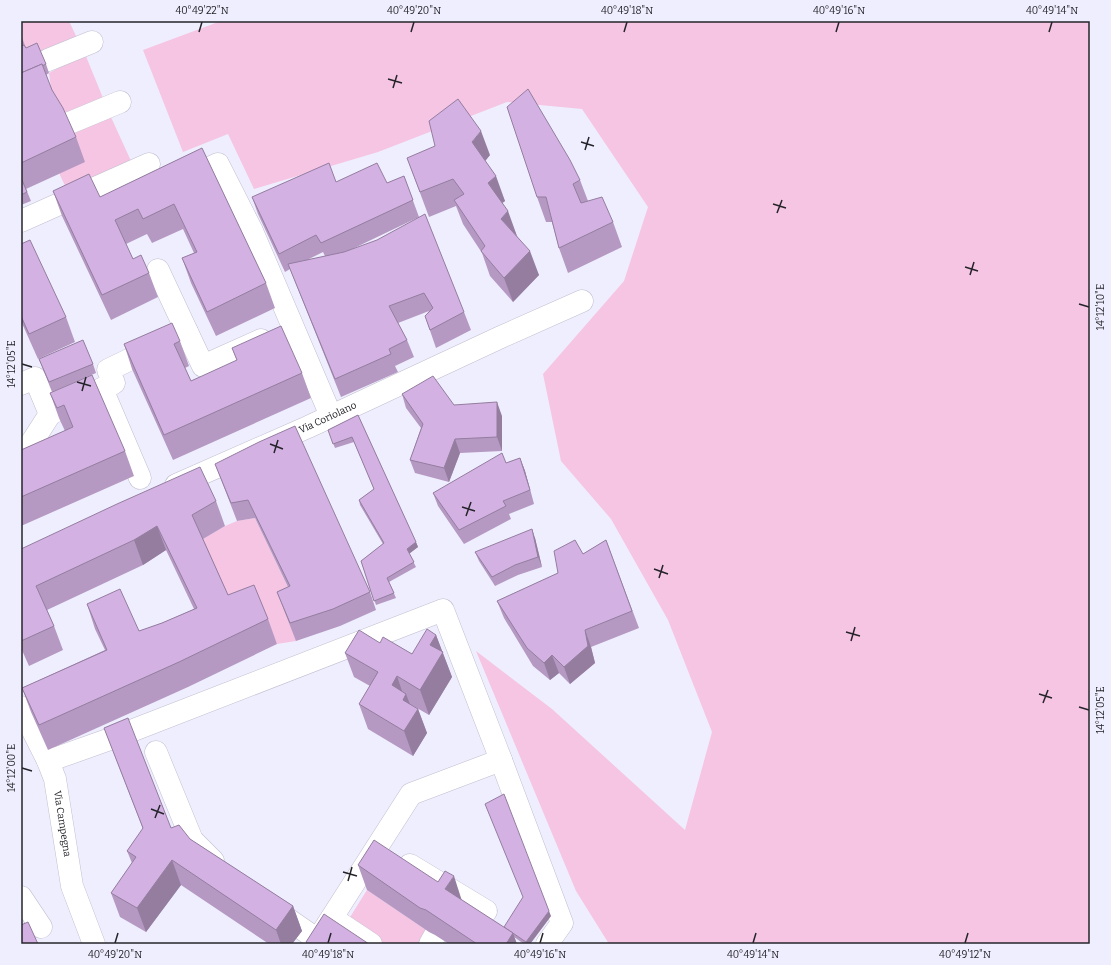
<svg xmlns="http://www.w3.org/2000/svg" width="1111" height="965" viewBox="0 0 1111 965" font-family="Bitter,serif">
  <rect width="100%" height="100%" fill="#efeefe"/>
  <g fill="#f5c5e3">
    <polygon points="21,21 69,21 77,38 29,57 21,40"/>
    <polygon points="221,21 1090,21 1090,944 609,944 576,891 476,651 552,709 685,830 712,732 668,620 611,519 561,461 543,374 624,281 648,207 582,109 507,102 378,152 254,189 228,134 183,152 143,50"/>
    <polygon points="85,54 103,98 61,115 51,88 49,73"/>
    <polygon points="110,115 131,161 67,190 59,173 72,133"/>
    <polygon points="255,518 296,604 296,641 277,644 263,609 237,620 201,540 225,526 237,521"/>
    <polygon points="367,890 429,932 422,944 379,944 347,922"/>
  </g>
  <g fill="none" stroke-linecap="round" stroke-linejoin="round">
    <g stroke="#c0bfcf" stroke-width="23">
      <g id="minor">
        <polyline points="48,60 92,42"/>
        <polyline points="67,124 120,102"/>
        <polyline points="184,180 218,164 252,231 331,416"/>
        <polyline points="21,221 149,164"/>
        <polyline points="158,270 203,366 261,340"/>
        <polyline points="21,384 35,378 50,414"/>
        <polyline points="102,389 140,478"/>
        <polyline points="21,459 50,414 114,383 108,370 187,332"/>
        <path id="s1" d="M176,485l132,-58 193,-90 81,-36"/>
        <path id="s2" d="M21,707l27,54 7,18 17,107 22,58"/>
        <polyline points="156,752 192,840 213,861"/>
        <polyline points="48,761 113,738 443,610 501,760"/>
        <polyline points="410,865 486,911"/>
        <polyline points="21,897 41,927"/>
        <polyline points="276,911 318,940"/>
        <polyline points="332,918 371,944"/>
        <polyline points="315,944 411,794 501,760 562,923 547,944"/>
        <polyline points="430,944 435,935"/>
      </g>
    </g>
    <use href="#minor" stroke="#fff" stroke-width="22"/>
  </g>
  <g fill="#b599c3" fill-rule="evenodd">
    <polygon points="21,35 26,48 46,64 49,73 46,75 52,90 76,137 85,162 26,189 31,201 21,205 21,181 22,180 21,177"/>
    <polygon points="202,148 266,283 275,308 216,336 191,283 182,258 194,253 183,229 152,243 147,234 126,244 133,259 149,273 158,297 111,320 62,216 53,191 100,197"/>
    <polygon points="490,155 485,161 505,201 502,203 517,236 539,275 513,302 490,276 482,253 463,224 456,206 429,217 407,158"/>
    <path d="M404,176l15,41 -71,34 116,61 7,18 -35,18 -11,-32 4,-5 -31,12 9,17 7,17 -19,9 3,6 -57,25 -51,-128 -5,3 -27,-58 -6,-17 84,-15 51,1zM323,252l2,4 -18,4z"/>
    <polygon points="580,180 588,201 613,222 622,247 568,273 559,248 552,222 546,222 537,197"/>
    <polygon points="21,244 66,317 75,342 38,359 21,321"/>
    <polygon points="180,341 189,366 185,368 191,381 237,361 232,348 302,373 311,398 173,460 132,369 124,344"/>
    <polygon points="39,359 93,364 96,373 52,392"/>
    <polygon points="50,393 125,451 134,476 21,526 21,450 65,431 59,418"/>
    <polygon points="402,394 454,405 502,416 502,451 460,453 449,482 415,473 410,460 421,428 406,408"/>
    <polygon points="358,415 418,547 409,553 416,567 389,582 396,598 376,605 361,561 383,544 360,505 359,500 374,489 354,442 335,448 328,430"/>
    <polygon points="520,458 525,471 534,504 509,514 511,519 464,544 438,506 433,493 506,463"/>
    <polygon points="215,464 370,592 376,610 340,626 296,641 277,592 288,587 255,518 237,521"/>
    <polygon points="216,501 225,526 203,539 228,595 268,619 277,644 188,687 48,750 31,712 22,688 105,650 95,629 87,604 139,631 162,623 194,609 166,550 143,565 47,610 54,626 63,650 29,666 21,648 21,549"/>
    <polygon points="535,538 542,567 518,575 495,586 479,561 475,552"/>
    <polygon points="606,540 639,628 591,647 595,663 570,684 559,673 550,680 533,666 504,618 497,601 558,573 583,554"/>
    <polygon points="436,635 452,677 429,715 410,704 418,709 427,733 413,756 368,729 359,704 370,686 354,677 345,653 380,643 412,654"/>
    <polygon points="104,728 171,828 190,839 293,906 302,931 292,944 269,944 181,885 146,932 120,917 111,893 132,863 127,851 143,829"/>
    <polygon points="358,865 462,900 505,928 504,927 551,916 530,944 524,944 514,937 517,944 449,944 435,935 429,932 367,890"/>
  </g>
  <g fill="#947d9f">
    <polygon points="481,131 490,155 481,166 472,142"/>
    <polygon points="496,176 505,201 497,207 488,183"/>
    <polygon points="508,211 517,236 501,219"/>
    <polygon points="530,251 539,275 513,302 504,278"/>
    <polygon points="497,402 502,416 502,451 497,437"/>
    <polygon points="455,439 460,453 449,482 444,468"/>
    <polygon points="520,458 525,471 534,504 530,490"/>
    <polygon points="157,526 166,550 143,565 134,540"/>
    <polygon points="532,529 535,538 542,567 538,557"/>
    <polygon points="416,542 418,547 409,554 407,549"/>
    <polygon points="585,630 591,647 595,663 570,684 564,667"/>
    <polygon points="436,635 452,677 429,715 420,690 430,645"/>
    <polygon points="552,655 559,673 550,680 544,663"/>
    <polygon points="397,676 404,697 406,694 414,715 418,709 427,733 413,756 404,731 392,685"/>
    <polygon points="172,860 181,885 146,932 137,908"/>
    <polygon points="454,876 462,901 445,889"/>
    <polygon points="293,906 302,931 292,944 281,944 276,930"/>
    <polygon points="549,911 551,916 530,944 527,944 526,942"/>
    <polygon points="513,933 517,944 506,944"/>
  </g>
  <g fill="#d3b2e3" stroke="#947d9f">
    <polygon points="37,43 46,64 42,66 42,64 21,73 21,46 24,45 26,48"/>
    <polygon points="42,64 52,90 63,108 76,137 21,163 21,73"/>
    <polygon points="528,89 570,160 580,180 573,184 581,203 602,197 613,222 559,248 546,197 537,197 507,107"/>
    <polygon points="458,99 481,131 472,142 496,176 488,183 508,211 501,219 530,251 504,278 481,251 485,246 454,200 464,194 453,179 420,192 407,158 435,146 429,121"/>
    <polygon points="202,148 266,283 207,312 182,258 197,252 174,204 143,219 138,209 115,220 133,259 141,255 149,273 102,295 53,191 89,174 100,197"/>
    <polygon points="329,163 336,182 377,163 387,183 404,176 413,200 321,243 316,235 279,254 252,197"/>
    <polygon points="22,180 27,192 21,195 21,181"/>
    <polygon points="425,214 464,312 430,330 425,316 433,308 424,293 389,306 407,340 389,349 391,354 335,379 288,264 344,252 377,240"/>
    <polygon points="30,240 66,317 29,334 21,316 21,244"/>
    <polygon points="172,323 180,341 174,344 191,381 237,360 232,348 281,326 302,373 164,435 124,344"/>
    <polygon points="83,340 93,364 49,382 39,359"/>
    <polygon points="92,375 125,451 21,497 21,450 73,427 64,405 57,408 50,393"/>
    <polygon points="433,376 454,405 497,402 497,437 455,439 444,468 410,460 423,424 402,394"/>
    <polygon points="358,415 416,542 407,549 414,562 387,578 394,593 374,601 361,561 384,543 359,500 374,489 352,437 333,444 328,430"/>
    <polygon points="295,426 370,592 333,609 290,623 277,592 290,586 248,500 231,503 215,464 259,442"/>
    <polygon points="502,453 506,463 520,458 530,490 503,501 506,506 459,530 433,493"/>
    <polygon points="200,467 216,501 192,515 228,595 254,585 268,619 179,662 39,725 22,688 107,650 87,604 120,589 139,631 162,623 197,608 157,526 134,540 36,586 54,626 21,641 21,549 117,504"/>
    <polygon points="532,529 538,557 515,565 492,577 475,552"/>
    <polygon points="575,540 583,554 606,540 632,611 585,630 588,646 564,667 552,655 544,663 527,648 497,601 558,573 554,551"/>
    <polygon points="427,629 436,635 430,645 443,652 420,690 397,676 392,685 406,694 403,700 418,709 404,731 359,704 378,672 345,653 359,630 380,643 383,637 412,654"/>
    <polygon points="128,718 171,828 179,825 190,839 293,906 276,930 172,860 137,908 111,893 136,857 127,851 143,828 104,728"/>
    <polygon points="504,794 549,911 526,942 504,927 523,897 485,804"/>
    <polygon points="374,840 438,882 445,871 454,876 445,889 513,933 506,944 477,944 426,910 420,908 358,865"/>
    <polygon points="324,914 369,944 309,944 306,942"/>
    <polygon points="28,922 38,944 21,944 21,925"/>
  </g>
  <path fill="none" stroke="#25242a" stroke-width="1.5" d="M199,32l3,-10M411,32l3,-10M624,32l3,-10M836,32l3,-10M1049,32l3,-10M388,79l14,4M393,88l4,-13M581,142l13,4M585,150l4,-13M773,204l13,4M777,213l5,-13M965,267l13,4M970,275l4,-13M1079,304l10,3M22,364l10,3M77,382l14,4M82,391l4,-14M270,444l13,5M274,453l4,-13M462,507l13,4M466,516l5,-14M654,569l14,5M659,578l4,-13M846,632l14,4M851,641l4,-14M1039,694l13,4M1043,703l5,-13M1079,707l10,3M22,768l10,3M151,809l13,5M155,818l5,-13M343,872l14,4M348,881l4,-14M115,943l3,-10M328,943l3,-10M540,943l3,-10M753,943l3,-10M965,943l3,-10"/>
  <g text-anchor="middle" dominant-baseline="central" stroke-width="3" stroke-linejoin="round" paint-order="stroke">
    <g font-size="10" fill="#25242a" stroke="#efeefe">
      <text stroke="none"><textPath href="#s1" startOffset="166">Via Coriolano</textPath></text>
      <text stroke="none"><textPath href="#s2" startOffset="125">Via Campegna</textPath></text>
    </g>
  </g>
  <rect width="1111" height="965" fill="none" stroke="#efeefe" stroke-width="44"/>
  <rect x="22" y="22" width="1067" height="921" fill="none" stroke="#25242a" stroke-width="1.5"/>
  <g font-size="10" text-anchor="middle" fill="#25242a">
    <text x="202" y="14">40°49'22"N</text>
    <text x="414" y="14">40°49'20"N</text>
    <text x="627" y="14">40°49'18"N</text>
    <text x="839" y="14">40°49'16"N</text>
    <text x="1052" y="14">40°49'14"N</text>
    <text transform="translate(1100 307) rotate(-90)" y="4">14°12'10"E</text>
    <text transform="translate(11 364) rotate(-90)" y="4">14°12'05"E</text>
    <text transform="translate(1100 710) rotate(-90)" y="4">14°12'05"E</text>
    <text transform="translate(11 768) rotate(-90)" y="4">14°12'00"E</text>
    <text x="115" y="958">40°49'20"N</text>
    <text x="328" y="958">40°49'18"N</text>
    <text x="540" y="958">40°49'16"N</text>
    <text x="753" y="958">40°49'14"N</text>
    <text x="965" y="958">40°49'12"N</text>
  </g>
</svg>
